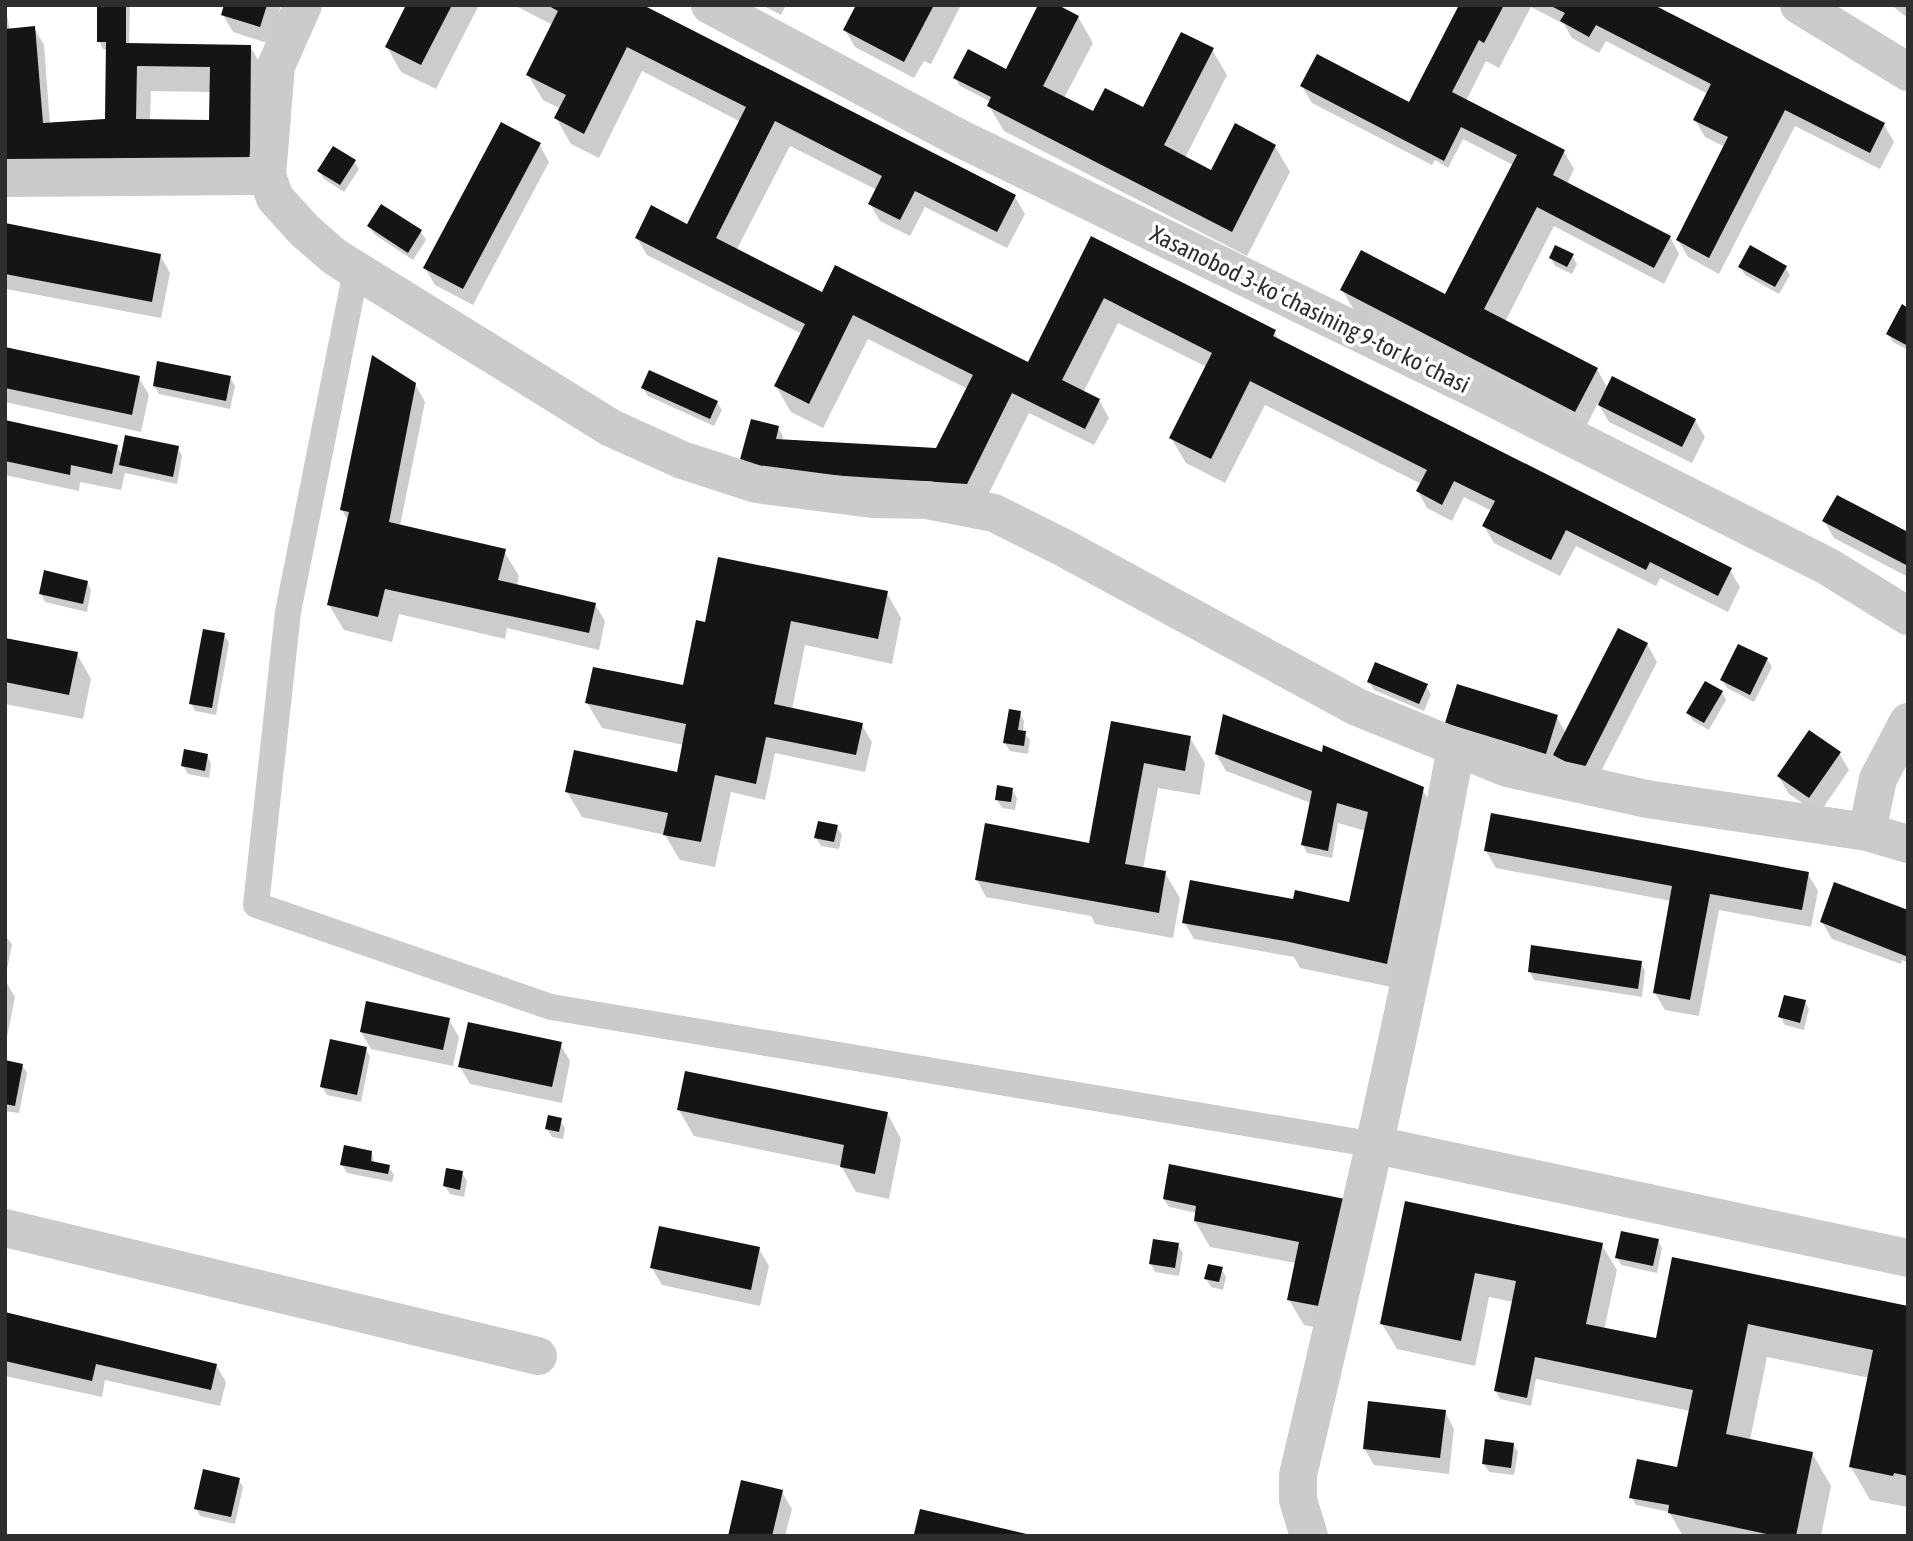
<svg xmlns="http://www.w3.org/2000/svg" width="1913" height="1541" viewBox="0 0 1913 1541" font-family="'Asap Condensed',sans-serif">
  <rect width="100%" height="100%" fill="#fff"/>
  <g fill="#0003" fill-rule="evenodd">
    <path d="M5,5l5,25 24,-2 10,17 6,79 56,-3 1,-71 -4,-1 -4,-8v-36h31l-1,39 121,2 15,26 -1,116 -259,-2zM151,91l60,1 -1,30 -60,-1z"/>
    <polygon points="226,5 281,5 270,44 233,32 223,15"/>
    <polygon points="408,5 479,5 436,89 401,72 387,47"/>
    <polygon points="514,5 640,5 1015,197 1025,214 1007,248 925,207 910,236 880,221 870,204 877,190 790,146 736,251 822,294 1028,365 1092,239 1274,332 1280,341 1730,570 1740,587 1728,612 1660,578 1656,586 1576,546 1560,576 1494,543 1484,526 1492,511 1464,497 1452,521 1427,508 1418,491 1421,484 1265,405 1225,483 1186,463 1171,438 1207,367 1118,323 1083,393 1099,400 1109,418 1094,445 1029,413 981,509 746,471 778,428 783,436 782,441 937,450 968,389 868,339 823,428 791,412 776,386 802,334 647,255 637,238 692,228 741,122 642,71 599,158 571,144 556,118 561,109 543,100 528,75 553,25"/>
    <polygon points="762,5 786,5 781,15"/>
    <polygon points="858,5 961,5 931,64 924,61 914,78 855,47 845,30"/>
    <polygon points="1461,5 1652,5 1884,125 1894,142 1880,169 1795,126 1719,274 1688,257 1678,240 1725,147 1705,137 1695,120 1708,94 1606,41 1599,53 1572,38 1564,24 1531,7 1499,68 1486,61 1466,101 1564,152 1574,169 1567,184 1670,237 1679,254 1664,284 1554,226 1505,322 1597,369 1608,389 1695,420 1705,437 1692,463 1609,422 1598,403 1585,428 1357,315 1342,290 1446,296 1513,165 1463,139 1448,168 1435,160 1432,165 1312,103 1302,86 1409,104"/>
    <polygon points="1891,5 1908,5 1908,18"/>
    <polygon points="1078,17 1093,43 1064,98 1094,114 1144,110 1212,50 1227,75 1185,158 1212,172 1275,146 1290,172 1247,256 1004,131 989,106 991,102 960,86 955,78 1006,73"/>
    <polygon points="539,144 549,162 473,305 435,285 425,268"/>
    <polygon points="354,161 359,169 344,192 324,179 319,171"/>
    <polygon points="5,225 160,255 170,273 161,318 6,289"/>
    <polygon points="369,226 421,232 426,240 413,260 374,234"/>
    <polygon points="1572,256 1577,264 1572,274 1555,266 1551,258"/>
    <polygon points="1740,267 1785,267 1790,275 1779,294 1745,275"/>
    <polygon points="1908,310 1908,350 1893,342 1888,334"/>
    <polygon points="5,349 139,378 149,395 141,432 5,402"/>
    <polygon points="230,378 235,386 230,409 159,394 154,386"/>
    <polygon points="415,384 425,402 400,526 504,551 519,576 517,586 595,604 605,621 599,650 507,628 505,639 399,614 392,642 344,630 329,605 348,521 342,510"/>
    <polygon points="643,388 717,402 722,410 714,426 648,396"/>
    <polygon points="5,422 117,446 122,456 178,448 182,456 177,484 125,473 121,490 80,482 79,491 5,475"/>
    <polygon points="1824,521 1908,534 1908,577 1834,538"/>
    <polygon points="87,582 91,590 87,612 45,602 41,594"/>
    <polygon points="887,593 901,618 892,664 805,645 792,710 862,725 872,742 865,772 775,753 765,800 731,792 715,867 680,860 665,835 582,817 567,792 679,774 684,745 602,728 587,703 684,687 707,624"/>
    <polygon points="224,635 229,643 216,715 195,711 191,703"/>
    <polygon points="5,640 77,654 91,679 83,719 5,704"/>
    <polygon points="1647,644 1657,662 1593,787 1447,723 1556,716 1566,733"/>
    <polygon points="1767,659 1772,667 1754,702 1727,688 1722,680"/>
    <polygon points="1369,682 1426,686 1431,694 1424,711 1374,690"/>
    <polygon points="1722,692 1726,700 1709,730 1693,721 1688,713"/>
    <polygon points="1020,713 1024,721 1023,732 1030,740 1028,754 1010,751 1005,743"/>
    <polygon points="1112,723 1190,738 1205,763 1200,795 1158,788 1143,869 1165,873 1180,898 1173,938 1095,924 1091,916 986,897 977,880 1090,845"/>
    <polygon points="1839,753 1849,770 1819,814 1789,794 1779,777"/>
    <polygon points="1216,754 1323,754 1422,789 1437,814 1401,989 1300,968 1294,957 1194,939 1184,922 1292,900 1351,904 1366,831 1338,823 1332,858 1307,853 1303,845 1311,803 1226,771"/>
    <polygon points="207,755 211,764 209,778 188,774 183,766"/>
    <polygon points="1012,790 1017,798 1015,810 1002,808 997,800"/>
    <polygon points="837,827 842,835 839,849 821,846 816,838"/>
    <polygon points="1486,851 1808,874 1818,891 1811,927 1719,910 1699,1016 1665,1010 1655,993 1672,901 1496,868"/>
    <polygon points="1908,911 1908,963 1902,960 1901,964 1832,939 1822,922"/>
    <polygon points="5,936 12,944 5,980 15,997 5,1047"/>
    <polygon points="1641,963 1645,971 1642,997 1534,980 1530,972"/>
    <polygon points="1805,1001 1809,1009 1804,1030 1785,1025 1780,1017"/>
    <polygon points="449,1020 459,1037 453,1066 371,1049 361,1032"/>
    <polygon points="560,1044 570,1061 562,1103 470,1084 460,1067"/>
    <polygon points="366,1049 370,1057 361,1102 327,1095 322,1087"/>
    <polygon points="5,1062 22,1065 27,1073 19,1113 5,1111"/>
    <polygon points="679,1110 887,1113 901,1139 889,1199 856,1192 841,1166 694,1136"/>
    <polygon points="560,1120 565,1128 563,1139 552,1137 547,1129"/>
    <polygon points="371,1152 375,1164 389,1167 394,1175 392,1182 347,1173 342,1165"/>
    <polygon points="462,1173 467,1181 464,1197 450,1194 445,1186"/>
    <polygon points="1164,1199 1349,1202 1343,1333 1304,1325 1289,1300 1296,1263 1210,1247 1195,1221 1197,1213 1169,1207"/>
    <polygon points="1406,1203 1602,1245 1617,1270 1604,1330 1657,1340 1674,1259 1908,1308 1908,1507 1870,1500 1851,1467 1870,1378 1767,1357 1750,1440 1812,1453 1831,1486 1821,1536 1683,1536 1669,1512 1636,1505 1631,1497 1679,1469 1690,1411 1536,1379 1531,1406 1500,1399 1496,1391 1514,1302 1489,1297 1475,1366 1397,1349 1382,1324"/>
    <polygon points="1658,1240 1662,1248 1657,1273 1621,1265 1617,1257"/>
    <polygon points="1178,1245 1183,1253 1179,1276 1155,1272 1151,1264"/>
    <polygon points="759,1249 769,1266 760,1306 662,1285 652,1268"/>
    <polygon points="1221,1269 1226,1277 1223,1290 1211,1287 1206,1279"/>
    <polygon points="5,1313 216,1365 226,1382 220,1406 105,1380 102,1397 5,1376"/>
    <polygon points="1445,1412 1454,1429 1449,1474 1374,1465 1364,1448"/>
    <polygon points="1513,1444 1518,1452 1514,1475 1489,1472 1484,1464"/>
    <polygon points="238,1479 243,1487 235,1524 200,1516 196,1508"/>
    <polygon points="782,1492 792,1509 785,1536 730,1536"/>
    <polygon points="916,1534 1028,1536 917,1536"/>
  </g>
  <g fill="#151515" fill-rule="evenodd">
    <path d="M97,5h29v38l125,2 -1,118 -245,6v-140l30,-3 8,97 62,-4 1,-77h-9zM137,66l73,1 -1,53 -73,-1z"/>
    <polygon points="224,5 267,5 260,27 221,15"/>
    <polygon points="406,5 452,5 421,65 385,47"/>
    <polygon points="547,5 643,5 1016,195 997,232 915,191 900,220 868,204 882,176 775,121 716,238 822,292 835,265 1028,362 1091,236 1276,330 1273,336 1732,568 1718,596 1650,562 1646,570 1566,530 1551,560 1482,526 1495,501 1454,481 1442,505 1416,491 1427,470 1250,381 1211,459 1169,438 1212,353 1104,298 1062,380 1100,399 1085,429 1012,393 967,484 768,471 739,463 751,419 779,426 776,439 936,448 973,375 853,315 809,404 774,386 805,324 635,238 651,205 687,224 746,107 627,47 584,134 554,118 566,95 526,75 558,11"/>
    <polygon points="856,5 934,5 904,62 843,30"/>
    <polygon points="1038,5 1058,5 1079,16 1043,86 1093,111 1105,88 1143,107 1181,32 1214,48 1164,145 1211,170 1235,123 1276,145 1232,232 987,106 991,97 953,78 968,49 1006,69"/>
    <polygon points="1459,5 1504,5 1484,43 1479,40 1452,92 1565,150 1553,175 1671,236 1654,268 1537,207 1484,309 1598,368 1575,412 1340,290 1361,250 1445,294 1517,155 1461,127 1444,161 1300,86 1317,54 1409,102"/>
    <polygon points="1549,5 1654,5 1885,123 1870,153 1785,110 1709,258 1676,240 1728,137 1693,120 1711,84 1596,25 1589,37 1560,21 1565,13"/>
    <polygon points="501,122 541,143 463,289 423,268"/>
    <polygon points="333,146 356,160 340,185 317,171"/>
    <polygon points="381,204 422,230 408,253 367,226"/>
    <polygon points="5,223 161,254 152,302 5,274"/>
    <polygon points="1555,245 1574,254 1567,267 1549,258"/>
    <polygon points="1750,245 1787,266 1775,287 1738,267"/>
    <polygon points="1902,304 1908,308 1908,346 1886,334"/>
    <polygon points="5,347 140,376 132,415 5,388"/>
    <polygon points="372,355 416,383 389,522 506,549 498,580 596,603 589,633 385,589 378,617 327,605 349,512 340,510"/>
    <polygon points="157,361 231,376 226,401 153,386"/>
    <polygon points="649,370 718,401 710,419 641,388"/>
    <polygon points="1612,376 1696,419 1682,447 1598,405"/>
    <polygon points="5,420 118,445 112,474 71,465 70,475 5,461"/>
    <polygon points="125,435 179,446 173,477 119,465"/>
    <polygon points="1837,495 1908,532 1908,566 1822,521"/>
    <polygon points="718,557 888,591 878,639 791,621 774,704 863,723 856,755 766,737 756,784 715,775 701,842 663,835 668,813 565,792 574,750 677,772 686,724 585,703 593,667 683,685 696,620 705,622"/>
    <polygon points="44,570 88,581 83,604 39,594"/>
    <polygon points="1618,628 1648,643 1583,771 1553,755"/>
    <polygon points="203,629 225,633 212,708 189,704"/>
    <polygon points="5,638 78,652 69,695 5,682"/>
    <polygon points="1738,644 1768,658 1750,695 1720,680"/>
    <polygon points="1375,662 1428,684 1419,704 1367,682"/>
    <polygon points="1705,681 1723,691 1704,723 1686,713"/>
    <polygon points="1457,684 1558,715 1546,754 1445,723"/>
    <polygon points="1009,709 1021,711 1018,730 1026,731 1024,746 1003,743"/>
    <polygon points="1223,714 1322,752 1323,745 1424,787 1387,964 1285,941 1182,923 1190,880 1293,899 1295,890 1349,902 1368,812 1337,803 1328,851 1301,845 1312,791 1215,754"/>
    <polygon points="1111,721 1191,736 1185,771 1144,763 1125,864 1166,871 1159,913 975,880 985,823 1089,843"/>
    <polygon points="1809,730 1841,752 1809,798 1777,776"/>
    <polygon points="184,749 208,754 205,771 181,766"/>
    <polygon points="997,785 1013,788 1011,802 995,800"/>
    <polygon points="1491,813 1809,872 1802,910 1710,894 1690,1000 1653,993 1672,886 1484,851"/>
    <polygon points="818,821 838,825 834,842 814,838"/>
    <polygon points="1834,882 1908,910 1908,957 1820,922"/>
    <polygon points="1531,945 1642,961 1638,989 1528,972"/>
    <polygon points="1784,995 1806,1000 1800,1023 1778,1017"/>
    <polygon points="366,1001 450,1018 443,1050 360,1032"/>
    <polygon points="468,1022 562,1042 552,1087 458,1067"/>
    <polygon points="330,1039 367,1047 357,1095 320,1087"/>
    <polygon points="5,1060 23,1064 15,1106 5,1104"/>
    <polygon points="685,1071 888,1112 875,1174 840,1167 844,1145 677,1110"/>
    <polygon points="548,1115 562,1118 559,1132 545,1129"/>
    <polygon points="344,1145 372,1151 371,1161 390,1165 388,1174 340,1165"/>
    <polygon points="1169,1164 1350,1200 1329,1308 1287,1300 1299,1242 1194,1221 1196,1206 1163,1199"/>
    <polygon points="446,1168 463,1171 460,1190 443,1186"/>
    <polygon points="1405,1201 1603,1243 1586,1324 1656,1338 1672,1257 1908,1306 1908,1476 1894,1473 1893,1476 1849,1467 1873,1350 1748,1324 1726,1434 1813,1452 1796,1536 1776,1536 1668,1513 1669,1505 1629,1498 1637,1459 1677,1467 1693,1390 1535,1357 1527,1398 1494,1391 1516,1281 1475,1273 1461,1341 1380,1324"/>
    <polygon points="659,1226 760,1247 751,1290 650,1268"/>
    <polygon points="1621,1231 1659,1239 1653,1266 1615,1258"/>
    <polygon points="1153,1239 1179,1243 1175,1268 1149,1264"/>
    <polygon points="1208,1264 1223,1267 1219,1282 1204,1279"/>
    <polygon points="5,1312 217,1364 211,1390 96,1364 92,1381 5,1361"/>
    <polygon points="1368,1401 1446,1410 1440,1458 1363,1449"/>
    <polygon points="1485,1439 1514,1443 1511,1468 1482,1464"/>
    <polygon points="203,1469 240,1478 231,1517 194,1509"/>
    <polygon points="741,1480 783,1490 772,1536 728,1536"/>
    <polygon points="920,1509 1031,1535 1031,1536 914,1534"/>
  </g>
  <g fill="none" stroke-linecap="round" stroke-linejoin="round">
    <polyline stroke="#cbcbcb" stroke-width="26" points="356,271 288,612 256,905 551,1007 1376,1145"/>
    <g stroke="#cbcbcb" stroke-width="38">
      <polyline points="303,5 276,66 267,176 275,198 305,231 335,257 611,428 682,460 756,484 872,499 927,500 994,513 1064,548 1357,707 1507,768 1647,799 1867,832 1908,844"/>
      <polyline points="710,5 959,138 1479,391 1827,566 1908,616"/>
      <polyline points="1799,5 1908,72"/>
      <polyline points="5,178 267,176"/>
      <polyline points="1867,832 1878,779 1908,722"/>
      <polyline points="1376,1145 1908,1258"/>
      <polyline points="5,1228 538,1356"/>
      <path d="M1309,1536l-11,-36v-25c57,-242 113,-483 158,-728"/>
    </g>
  </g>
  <g text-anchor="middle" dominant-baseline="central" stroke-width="7" stroke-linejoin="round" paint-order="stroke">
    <g font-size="24" fill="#2e2e2e" stroke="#fff">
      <text transform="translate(1310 309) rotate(26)">Xasanobod 3-koʻchasining 9-tor koʻchasi</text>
    </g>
  </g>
  <rect width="1913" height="1541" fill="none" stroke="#2e2e2e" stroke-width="14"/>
</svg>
